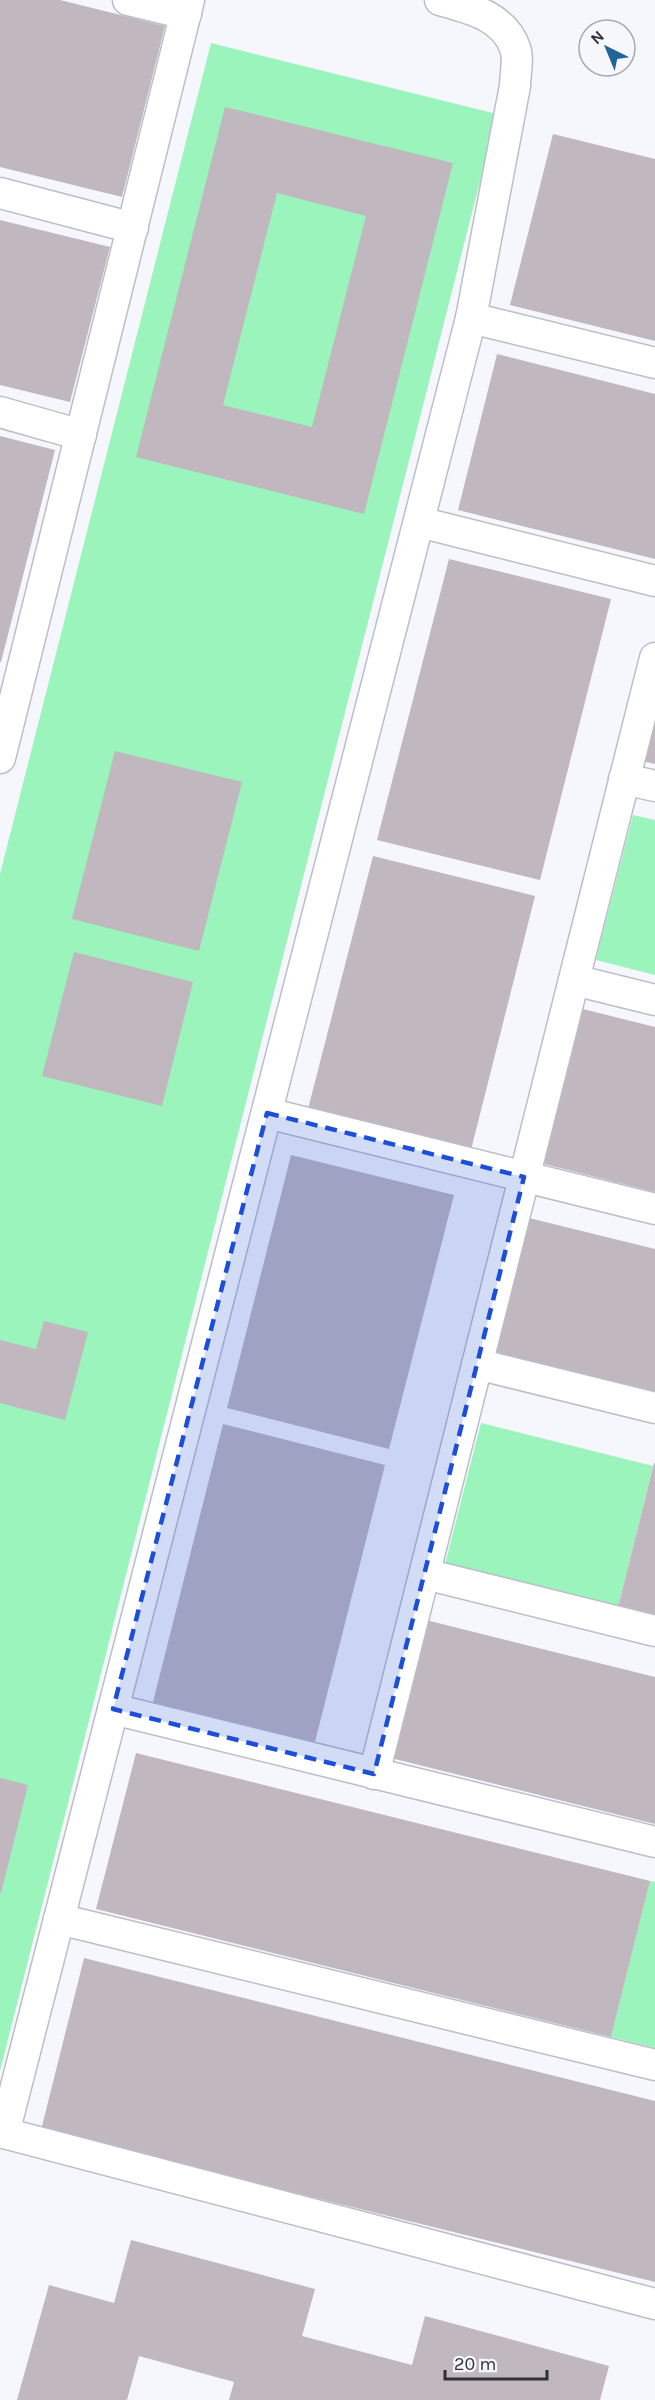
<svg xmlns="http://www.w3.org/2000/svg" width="655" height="2400" viewBox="0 0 655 2400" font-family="Karla,sans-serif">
  <rect width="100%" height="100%" fill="#f6f7fd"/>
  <g fill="#9af4bc">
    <polygon points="211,43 497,114 0,2071 0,874"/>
    <polygon points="633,815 655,820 655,975 596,960"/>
    <polygon points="481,1423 653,1466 617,1611 444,1568"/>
    <polygon points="650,1881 655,1882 655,2048 611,2037"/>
  </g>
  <g fill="#c0b7bf" fill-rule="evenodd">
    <polygon points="0,0 60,0 165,26 122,197 0,167"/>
    <path d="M225,107l228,56 -89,351 -228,-57zM277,193l89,23 -54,211 -89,-22z"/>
    <polygon points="553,134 655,159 655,341 510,305"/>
    <polygon points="0,220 110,247 70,402 0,385"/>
    <polygon points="497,354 655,394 655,559 458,510"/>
    <polygon points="0,436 55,450 1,662 0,662"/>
    <polygon points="449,559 611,599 540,880 377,840"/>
    <polygon points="655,711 655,764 642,761"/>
    <polygon points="115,751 242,782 199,951 72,919"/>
    <polygon points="373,856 535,896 471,1150 308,1109"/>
    <polygon points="74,952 193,982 162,1106 42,1076"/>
    <polygon points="583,1009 655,1027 655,1192 544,1164"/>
    <polygon points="291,1155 454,1195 389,1449 227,1408"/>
    <polygon points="525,1217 655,1249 655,1394 490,1353"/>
    <polygon points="44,1321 88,1332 65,1420 0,1403 0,1340 36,1349"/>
    <polygon points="223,1424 385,1465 314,1746 152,1706"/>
    <polygon points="654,1463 655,1463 655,1621 617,1611"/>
    <polygon points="418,1618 655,1677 655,1824 383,1756"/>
    <polygon points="136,1753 650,1881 611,2037 96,1909"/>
    <polygon points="0,1778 28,1785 1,1893 0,1893"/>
    <polygon points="84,1958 655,2101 655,2282 41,2130"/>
    <polygon points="131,2240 315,2289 302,2336 412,2365 425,2316 609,2366 600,2400 229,2400 234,2382 139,2356 127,2400 17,2400 49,2285 114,2303"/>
  </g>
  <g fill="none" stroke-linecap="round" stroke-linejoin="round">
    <g stroke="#bcbec8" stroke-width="33">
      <g id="minor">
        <polyline points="128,0 186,14"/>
        <polyline points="0,193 133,228"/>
        <polyline points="471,318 655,363"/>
        <polyline points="0,412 81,435"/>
        <polyline points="419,522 655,581"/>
        <polyline points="0,758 189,0"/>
        <polyline points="624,779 655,786"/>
        <polyline points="574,980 655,1000"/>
        <polyline points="267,1113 655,1209"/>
        <polyline points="477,1364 655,1408"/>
        <polyline points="425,1574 655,1631"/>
        <polyline points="113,1709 655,1842"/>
        <polyline points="374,1774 655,658"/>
        <polyline points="59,1919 655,2065"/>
        <polyline points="0,2132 655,2304"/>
        <path d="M4,2133l467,-1815 44,-232c0,-11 4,-28 0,-38 -11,-32 -46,-40 -75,-48"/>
      </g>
    </g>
    <use href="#minor" stroke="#fff" stroke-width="30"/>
  </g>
  <path fill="#1d4ed8" fill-opacity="0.2" stroke="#1d4ed8" stroke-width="4.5" stroke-dasharray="12 8" stroke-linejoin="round" d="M267,1113l257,64 -150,597 -261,-65z"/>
  <g transform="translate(607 48) rotate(317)"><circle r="28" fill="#f6f7fd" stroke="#a6a7ad" stroke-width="1.5"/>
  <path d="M0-4.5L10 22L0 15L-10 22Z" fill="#216499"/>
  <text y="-9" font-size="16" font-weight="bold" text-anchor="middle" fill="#2f3034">N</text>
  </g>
  <path d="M445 2370v9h102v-9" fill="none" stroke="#2f3034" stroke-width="3"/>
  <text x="454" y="2370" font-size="18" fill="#2f3034" stroke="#f6f7fd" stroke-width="4.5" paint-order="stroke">20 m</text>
</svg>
